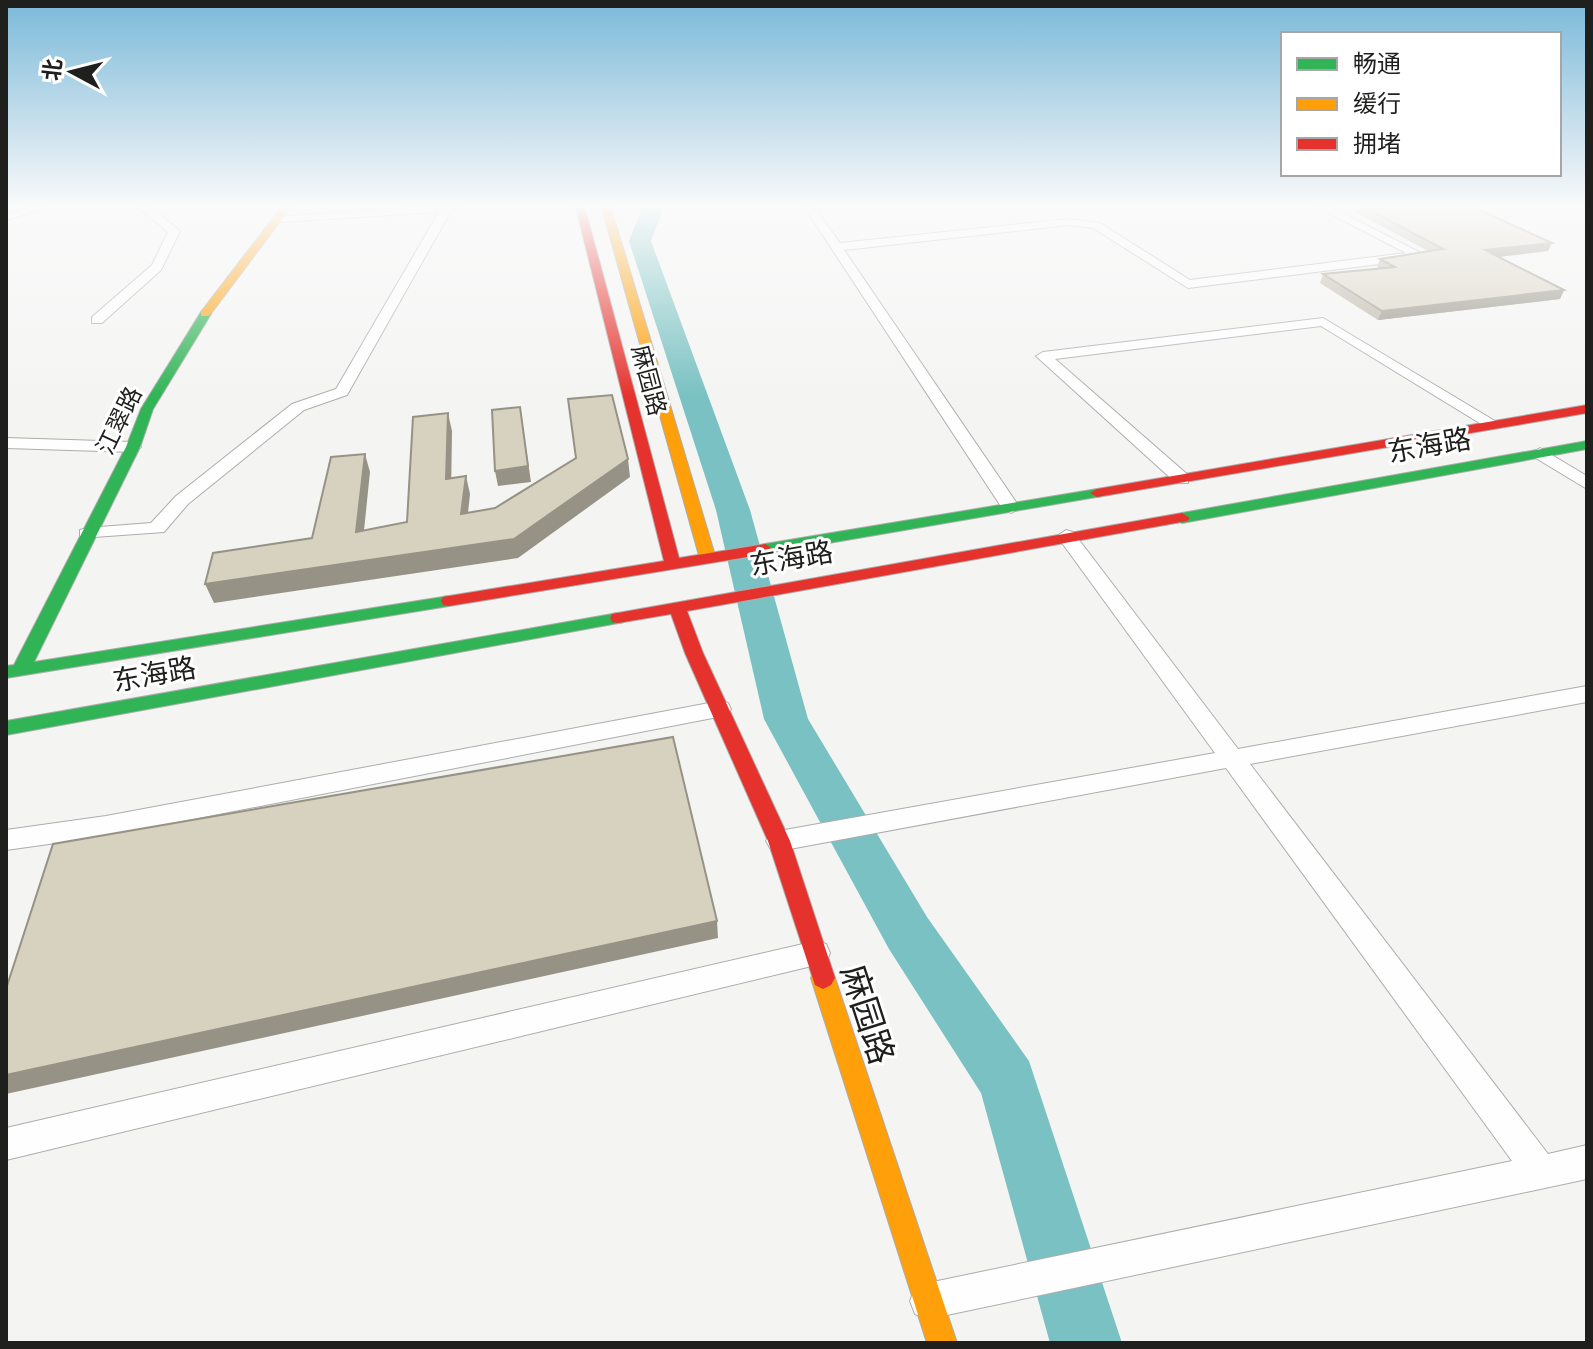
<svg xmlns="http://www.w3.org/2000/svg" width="1593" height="1349" viewBox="0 0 1593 1349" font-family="Lato,'Noto Sans SC',sans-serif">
  <rect width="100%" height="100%" fill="#f4f5f3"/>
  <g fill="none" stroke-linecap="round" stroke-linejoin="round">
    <polygon fill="#79c1c2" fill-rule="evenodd" points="642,208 663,208 651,241 750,510 808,719 927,917 1029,1061 1122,1343 1050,1343 981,1093 889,949 764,719 716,510 629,241"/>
    <g stroke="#acadac" stroke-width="2">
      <g id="street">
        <polygon points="28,208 46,208 6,220 6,214"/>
        <polygon points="139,208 152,208 180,231 161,270 102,323 92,323 92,317 152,265 168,232"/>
        <polygon points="404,208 459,208 451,211 347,395 304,410 188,504 164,532 80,538 80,530 87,528 151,523 176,496 292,404 336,389 439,212 280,222 276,217"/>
        <polygon points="805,208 815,208 840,243 1069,219 1100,223 1190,280 1406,253 1319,208 1332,208 1425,255 1419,259 1188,288 1093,228 1069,225 844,250 1020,508 1011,513 1002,508"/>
        <polygon points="1323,318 1500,424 1492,429 1486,427 1321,326 1055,359 1188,475 1188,483 1176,483 1036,356 1043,352"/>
        <polygon points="6,438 133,442 141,447 133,452 6,448"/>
        <polygon points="1540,448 1587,476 1587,489 1534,457 1532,453"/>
        <polygon points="1066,530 1073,532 1238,749 1587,686 1587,702 1250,764 1548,1154 1587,1145 1587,1179 928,1319 915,1314 910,1301 915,1288 928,1283 1512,1161 1226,768 779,851 770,848 766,841 770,834 779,831 1215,753 1057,536"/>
        <polygon points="720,701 728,703 731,709 728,715 106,836 6,850 6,830 106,816"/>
        <polygon points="816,941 826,944 830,953 826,962 816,965 6,1160 6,1128"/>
      </g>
    </g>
    <g stroke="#acadac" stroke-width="2">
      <g id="fast">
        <polygon points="201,312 211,314 153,409 140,447 34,662 449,596 457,601 449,606 6,678 6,666 14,665 126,447 141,409"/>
        <polygon points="1587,441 1587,449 1182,523 1174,518 1182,513"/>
        <polygon points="1097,489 1102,490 1102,496 765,554 757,549 765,544"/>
        <polygon points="618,613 624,614 626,618 624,622 6,735 6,721"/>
      </g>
    </g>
    <g stroke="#acadac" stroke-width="2">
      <g id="slow">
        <polygon points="281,208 290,208 209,316 201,316 201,312"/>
        <polygon points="602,208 611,208 716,559 714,562 702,562 700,559"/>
        <polygon points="823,967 831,971 835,978 957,1343 927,1343 811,978 815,971"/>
      </g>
    </g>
    <g stroke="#acadac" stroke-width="2">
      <g id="jam">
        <polygon points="576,208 585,208 679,558 765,544 773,549 765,554 449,606 443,605 441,601 443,597 449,596 664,561"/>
        <polygon points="1587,405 1587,413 1097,497 1090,493 1097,489"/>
        <polygon points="1182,513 1190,518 1187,521 687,611 703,653 790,841 835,978 831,985 823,989 815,985 768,841 685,653 671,614 618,623 612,622 610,618 612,614"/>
      </g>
    </g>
    <use href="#street" fill="#fdfefd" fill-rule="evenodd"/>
    <use href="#fast" fill="#30b455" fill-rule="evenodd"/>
    <use href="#slow" fill="#ff9f0a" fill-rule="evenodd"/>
    <use href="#jam" fill="#e5322d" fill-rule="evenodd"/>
  </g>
  <polygon fill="#b9b5a4" points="1348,208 1475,208 1548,251 1498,257 1564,290 1560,299 1378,320 1320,283 1323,274 1379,268 1377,267 1380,259 1428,251"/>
  <g fill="#969386">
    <polygon points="1552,243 1548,251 1481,259 1485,250"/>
    <polygon points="1564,290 1560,299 1378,320 1382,311"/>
    <polygon points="520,407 531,482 498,486 495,471"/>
    <polygon points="448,413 452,431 451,497 446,479"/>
    <polygon points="365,454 370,472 362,550 356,532"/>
    <polygon points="628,459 630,477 518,558 214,603 205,584 514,539"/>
    <polygon points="466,476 470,494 466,532 461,514"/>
    <polygon points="717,921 718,938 6,1094 6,1075"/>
  </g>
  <g fill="#d7d2bf" stroke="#969386" stroke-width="2">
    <polygon points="1366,208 1475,208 1552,243 1485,250 1564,290 1382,311 1323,274 1395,267 1380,259 1443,249"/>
    <polygon points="612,395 628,459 514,539 205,584 213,553 312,538 331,457 365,454 356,532 407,522 413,417 448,413 446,479 466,476 461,514 495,508 576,458 568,399"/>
    <polygon points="520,407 528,466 495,471 492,410"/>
    <polygon points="673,737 717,921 6,1075 6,989 53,844"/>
  </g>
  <linearGradient id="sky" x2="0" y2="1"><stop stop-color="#7bb9d9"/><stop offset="0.52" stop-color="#fafafa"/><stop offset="1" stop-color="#fafafa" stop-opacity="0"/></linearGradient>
  <rect width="1593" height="397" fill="url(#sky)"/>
  <g text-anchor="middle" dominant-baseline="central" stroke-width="6" stroke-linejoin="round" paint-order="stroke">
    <g font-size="24" fill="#1f201e" stroke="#fff">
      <text transform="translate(650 380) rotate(75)">麻园路</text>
      <text transform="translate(118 420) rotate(-64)">江翠路</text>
    </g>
    <g font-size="28" fill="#1f201e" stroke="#fff">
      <text transform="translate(1429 444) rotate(-10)">东海路</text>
      <text transform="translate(791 557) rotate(-10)">东海路</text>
      <text transform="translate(154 673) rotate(-10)">东海路</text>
    </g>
    <g font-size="34" fill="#1f201e" stroke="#fff">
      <text transform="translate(869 1014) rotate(72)">麻园路</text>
    </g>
  </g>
  <rect width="1593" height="1349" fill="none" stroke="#1f201e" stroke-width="16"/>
  <rect x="1281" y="32" width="280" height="144" fill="#ffffff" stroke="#a5a6a5" stroke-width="2"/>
  <rect x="1297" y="58" width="40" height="12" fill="#30b455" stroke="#a5a6a5" stroke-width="2"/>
  <text x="1353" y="72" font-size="24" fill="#1f201e">畅通</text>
  <rect x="1297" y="98" width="40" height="12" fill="#ff9f0a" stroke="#a5a6a5" stroke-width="2"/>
  <text x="1353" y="112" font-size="24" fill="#1f201e">缓行</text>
  <rect x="1297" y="138" width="40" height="12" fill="#e5322d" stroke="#a5a6a5" stroke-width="2"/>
  <text x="1353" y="152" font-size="24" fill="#1f201e">拥堵</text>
  <g transform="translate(72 72) rotate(277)" stroke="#ffffff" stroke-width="6" paint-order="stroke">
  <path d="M0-6L14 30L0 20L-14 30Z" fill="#1f201e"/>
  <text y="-12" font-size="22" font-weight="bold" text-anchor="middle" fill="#1f201e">北</text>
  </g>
</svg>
